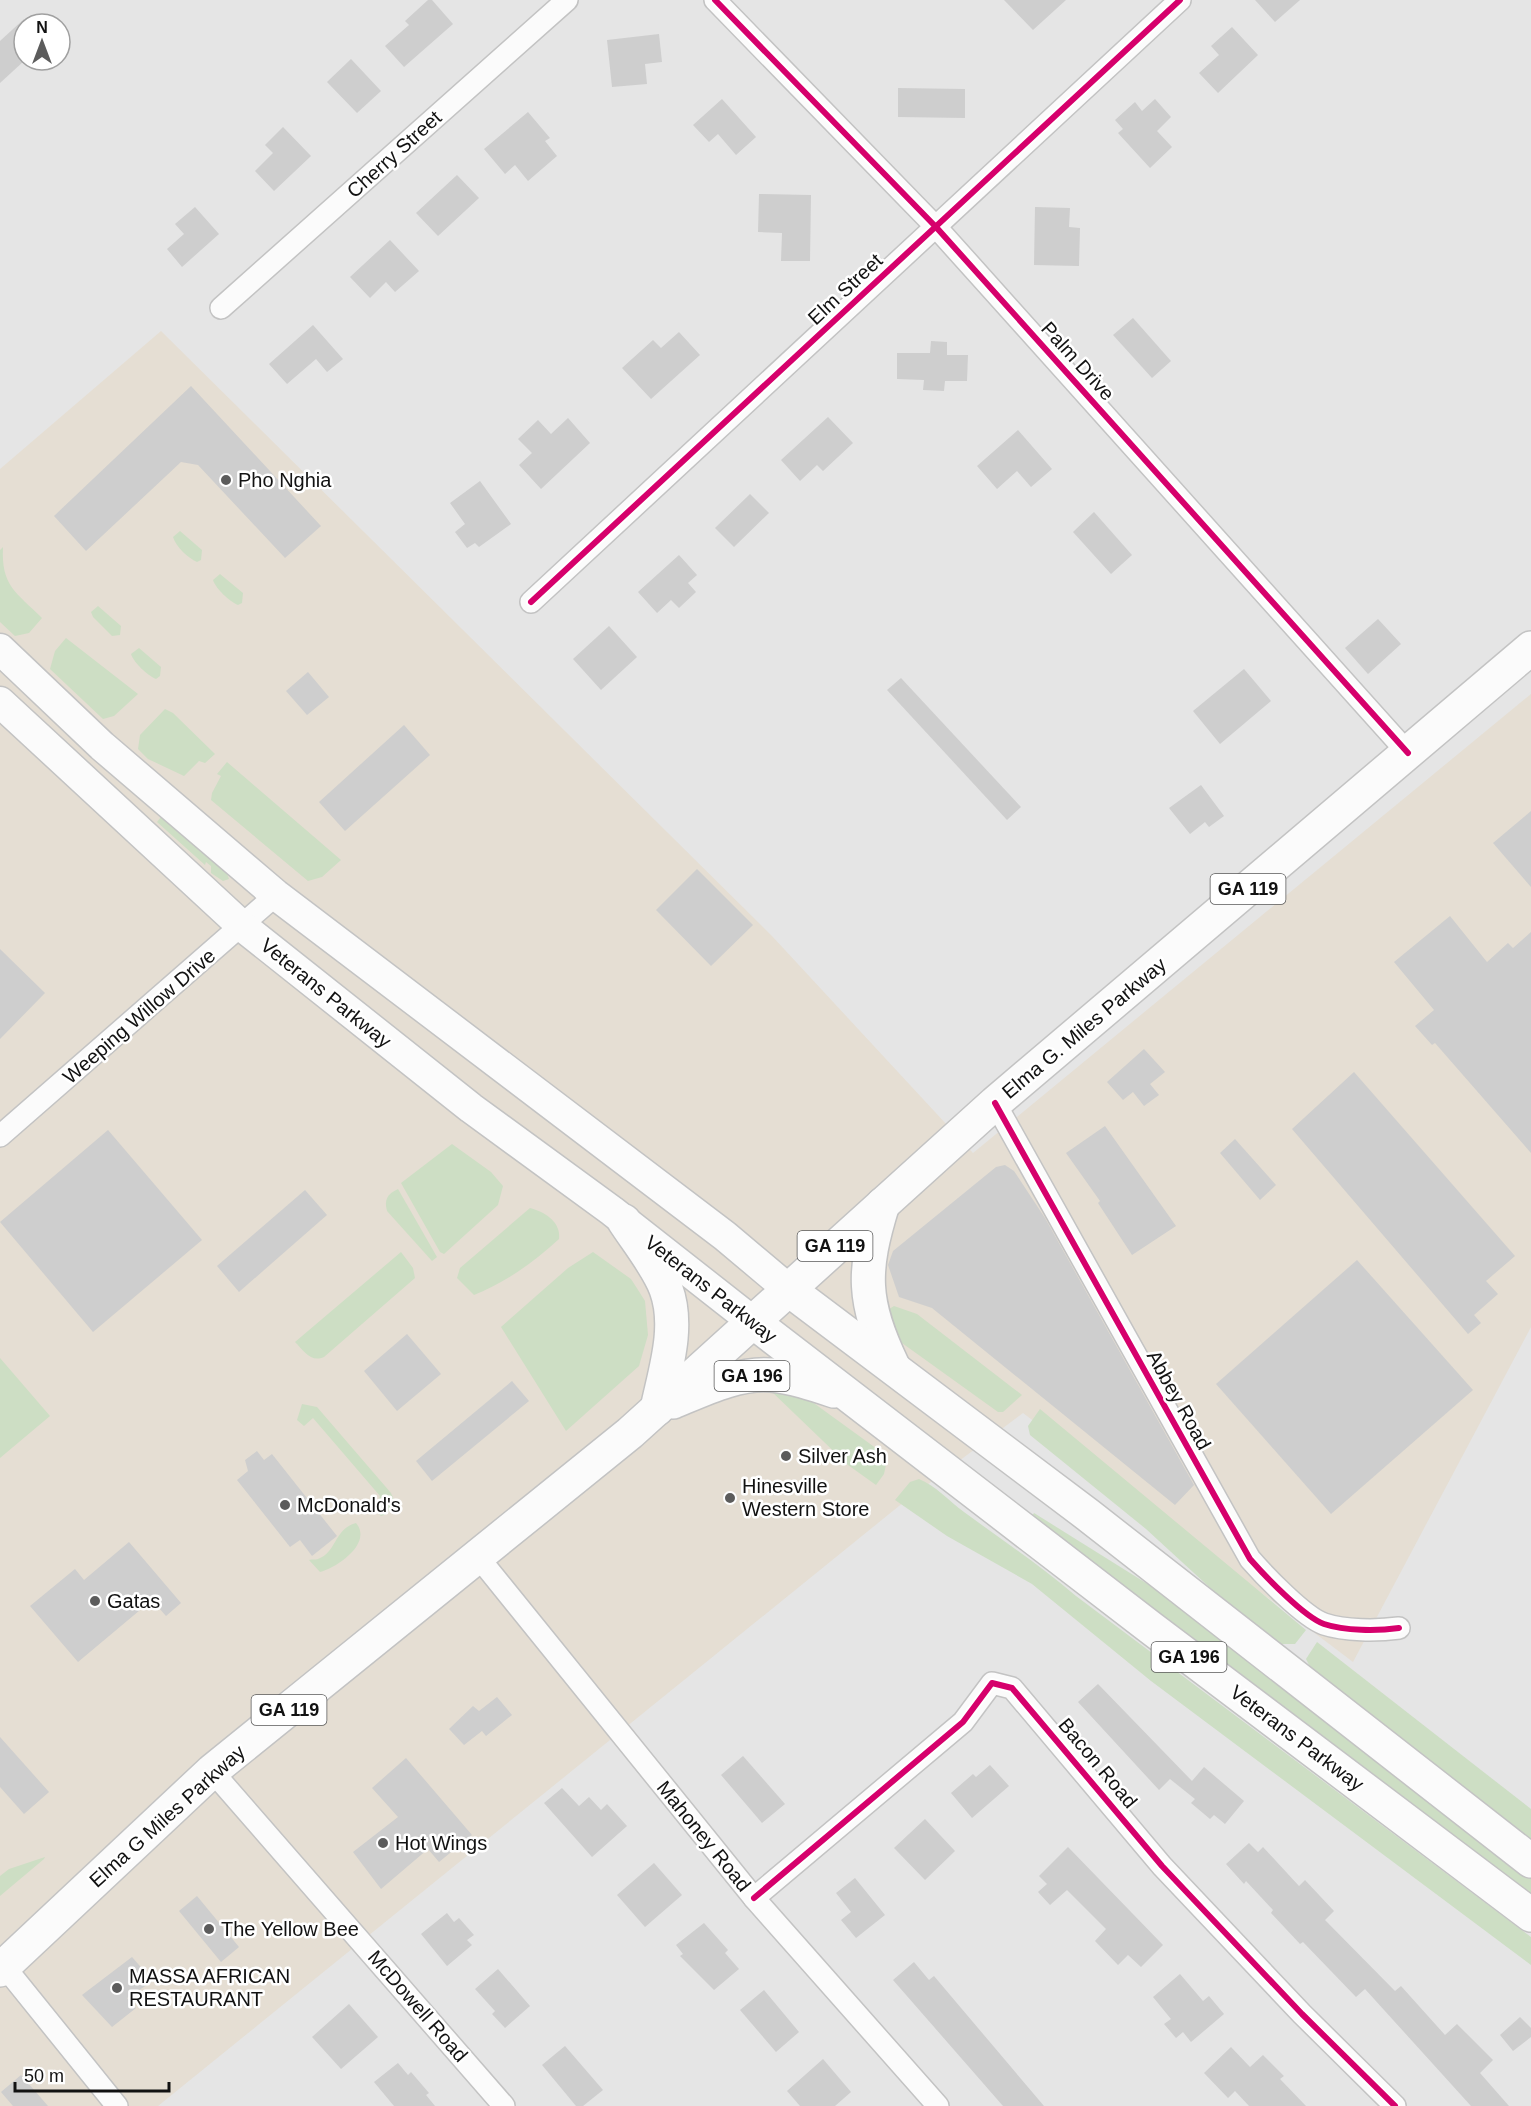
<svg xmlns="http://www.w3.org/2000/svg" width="1531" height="2106" viewBox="0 0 1531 2106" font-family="Helvetica,sans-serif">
  <rect width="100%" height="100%" fill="#e5e5e5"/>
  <polygon fill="#e5ded3" points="161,331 772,936 973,1153 1531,694 1531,1327 1353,1662 1023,1413 899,1506 158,2106 0,2106 0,469"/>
  <g fill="#cddec4">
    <path d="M180,531l22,19 -1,10 -4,2c-9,-4 -21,-15 -24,-25z"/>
    <path d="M3,547c-2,39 13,45 39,71l-13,15 -14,3 -15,-14v-72z"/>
    <path d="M220,574l23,19 -1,10 -4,2c-9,-4 -22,-16 -25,-25z"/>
    <polygon points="98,606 121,626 120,635 112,636 93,617 91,612"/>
    <polygon points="66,638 138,694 114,716 103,719 50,669 55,651"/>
    <path d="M139,648l22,19 -1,9 -4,3c-9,-4 -22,-16 -25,-25z"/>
    <polygon points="165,709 173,713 215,754 205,763 199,761 184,776 148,759 138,749 140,735"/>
    <polygon points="227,762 341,860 322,877 308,881 211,800 212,793 221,776 217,774"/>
    <polygon points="161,817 226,871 229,879 223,881 211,873 211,866 206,862 205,865 157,822"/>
    <polygon points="452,1144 491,1172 503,1186 498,1205 444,1254 440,1252 401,1183"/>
    <path d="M398,1189l39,68 -5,4 -45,-50c-3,-11 0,-17 11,-22z"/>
    <path d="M530,1208c15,4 31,14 29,31 -26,24 -53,43 -85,56l-17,-17 3,-10z"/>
    <path d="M401,1252l12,16 2,10 -91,79c-13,6 -20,-6 -29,-15z"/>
    <polygon points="593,1252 631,1279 640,1293 645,1301 648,1335 639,1366 566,1431 501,1327 568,1268"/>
    <polygon points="894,1306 917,1314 1022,1395 1003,1412 998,1412 895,1338 881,1314"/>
    <polygon points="0,1358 50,1416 0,1458"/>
    <polygon points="770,1390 804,1396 884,1454 887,1460 884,1474 876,1485 848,1465"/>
    <polygon points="302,1404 317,1407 391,1493 394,1500 387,1514 381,1516 376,1511 380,1496 313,1418 304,1426 297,1420"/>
    <polygon points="1040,1409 1306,1630 1295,1644 1279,1644 1231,1607 1146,1529 1030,1435 1028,1426"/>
    <path d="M919,1479c17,7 30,22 45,33 38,28 76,53 112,84l455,341v28l-380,-284 -119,-97 -85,-48 -52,-36 15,-18z"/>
    <polygon points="1034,1513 1170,1598 1531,1879 1531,1900 1029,1520"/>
    <path d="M356,1523c17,20 -19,45 -36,49l-11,-12c3,-1 6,0 9,-1 19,-7 16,-30 38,-36z"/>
    <polygon points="1317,1642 1531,1809 1531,1842 1311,1669 1306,1659"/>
    <polygon points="45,1857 44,1859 0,1896 0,1876 9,1869"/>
  </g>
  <g fill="#cecece">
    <polygon points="428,0 432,0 453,24 404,67 385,46 409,25 405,21"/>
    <polygon points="1004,0 1066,0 1033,30"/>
    <polygon points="1255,0 1300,0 1275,22"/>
    <polygon points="24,19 24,61 0,83 0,41"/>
    <polygon points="1232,27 1258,55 1218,93 1199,73 1219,55 1211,46"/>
    <polygon points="659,34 662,62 645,64 647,84 612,87 607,40"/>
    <polygon points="351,59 381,91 357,113 327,82"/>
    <polygon points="898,88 965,89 965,118 898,117"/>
    <polygon points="722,99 756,137 736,155 718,134 709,142 693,125"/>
    <polygon points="1155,99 1171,117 1157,131 1172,147 1150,168 1118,133 1123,129 1115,120 1135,102 1142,111"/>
    <polygon points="528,112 550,138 545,141 557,156 528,181 515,165 505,174 484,149"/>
    <polygon points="283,127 311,156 274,191 255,171 273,153 265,145"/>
    <polygon points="457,175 479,198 438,236 416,213"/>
    <polygon points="759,194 811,195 810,261 781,261 782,233 758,232"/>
    <polygon points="195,207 219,234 182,267 167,249 184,234 175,224"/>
    <polygon points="1035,207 1070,208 1069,227 1080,228 1079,266 1034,265"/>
    <polygon points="390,240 419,271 395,292 386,282 370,298 350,277"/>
    <polygon points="1133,318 1171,361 1152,378 1113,335"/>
    <polygon points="313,325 343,359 327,372 316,359 287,384 269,364"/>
    <polygon points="679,332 700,355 651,399 622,368 653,340 661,348"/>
    <polygon points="931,341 947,342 947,355 968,355 967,381 945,381 944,391 923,390 924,380 897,379 897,353 930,353"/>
    <polygon points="191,386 321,526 285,558 198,465 181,462 86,551 54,516"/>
    <polygon points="828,417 853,443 823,471 817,465 800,481 781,460"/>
    <polygon points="568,418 590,443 541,489 519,465 532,453 518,439 538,420 551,434"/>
    <polygon points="1018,430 1052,469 1031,487 1017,471 997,489 977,466"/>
    <polygon points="480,481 511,524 479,547 475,543 467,548 455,532 465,524 450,503"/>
    <polygon points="750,494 769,513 734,547 715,528"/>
    <polygon points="1094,512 1132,555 1111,574 1073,532"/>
    <polygon points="679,555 697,575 688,583 696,592 679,608 671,600 657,613 638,592"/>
    <polygon points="1378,619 1401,644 1368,674 1345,648"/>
    <polygon points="609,626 637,657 601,690 573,659"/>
    <polygon points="1244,669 1271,701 1220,744 1193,711"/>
    <polygon points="308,672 329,697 307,715 286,691"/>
    <polygon points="901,678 1021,807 1007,820 887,690"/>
    <polygon points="404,725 430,755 345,831 319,802"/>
    <polygon points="1201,785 1224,816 1209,827 1205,822 1190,834 1169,808"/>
    <polygon points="1531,811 1531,887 1493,843"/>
    <polygon points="697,869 753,925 711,966 656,910"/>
    <polygon points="1450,916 1487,962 1508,943 1513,948 1531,932 1531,1153 1435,1043 1432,1045 1415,1026 1434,1010 1394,962"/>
    <polygon points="0,949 45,993 0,1039"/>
    <polygon points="1144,1049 1165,1072 1150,1084 1159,1095 1144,1106 1133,1092 1123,1100 1107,1082"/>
    <polygon points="1354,1072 1515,1256 1486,1281 1498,1294 1474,1315 1481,1323 1468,1334 1292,1129"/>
    <polygon points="1105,1126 1176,1226 1132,1255 1098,1203 1100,1201 1066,1153"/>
    <polygon points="108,1130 202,1240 93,1332 0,1222"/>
    <polygon points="1235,1139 1276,1185 1260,1200 1220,1153"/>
    <polygon points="1005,1165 1014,1171 1045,1218 1194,1485 1175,1505 932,1308 899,1297 888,1265 893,1251 996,1167"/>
    <polygon points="305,1190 327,1215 239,1292 217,1266"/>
    <polygon points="1357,1260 1473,1390 1331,1514 1216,1384"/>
    <polygon points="407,1334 441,1374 397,1411 364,1371"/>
    <polygon points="512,1381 529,1401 432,1481 416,1461"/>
    <polygon points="257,1451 264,1460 272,1454 337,1536 312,1556 300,1540 290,1547 237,1480 248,1471 245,1460"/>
    <polygon points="129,1542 181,1603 166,1616 152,1600 78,1662 30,1606 75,1569 84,1580"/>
    <polygon points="1098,1684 1192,1781 1204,1767 1244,1801 1225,1824 1214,1815 1210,1819 1191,1803 1195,1799 1170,1779 1159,1790 1078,1702"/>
    <polygon points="497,1697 512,1715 486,1736 482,1731 464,1745 449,1729 473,1706 479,1711"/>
    <polygon points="0,1737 49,1792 24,1814 0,1787"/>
    <polygon points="743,1756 785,1804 762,1823 721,1775"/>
    <polygon points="406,1758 472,1835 439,1862 428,1849 381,1889 353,1852 398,1817 372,1788"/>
    <polygon points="990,1765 1009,1786 972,1818 951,1793 973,1774 976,1777"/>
    <polygon points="562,1788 579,1806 589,1797 601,1810 607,1804 627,1826 592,1857 544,1803"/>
    <polygon points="925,1819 955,1851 925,1880 894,1848"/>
    <polygon points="1249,1843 1258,1852 1263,1847 1299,1886 1305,1880 1334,1911 1325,1920 1395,1991 1401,1986 1445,2035 1457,2024 1493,2060 1480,2073 1509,2106 1471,2106 1365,1989 1356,1997 1303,1942 1300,1944 1271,1913 1273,1910 1246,1881 1244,1884 1226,1864"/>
    <polygon points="1068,1847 1163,1945 1141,1967 1128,1955 1118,1965 1095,1941 1106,1929 1067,1890 1050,1905 1038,1892 1047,1884 1039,1876"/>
    <polygon points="654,1863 682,1895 645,1927 617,1895"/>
    <polygon points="855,1878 885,1915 856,1938 841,1920 851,1912 836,1893"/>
    <polygon points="197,1896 239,1947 221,1962 179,1911"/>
    <polygon points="447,1913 454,1922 459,1918 474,1935 467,1940 472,1945 447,1966 421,1934"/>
    <polygon points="704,1923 728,1950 725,1953 739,1969 714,1990 680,1956 683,1954 676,1945"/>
    <polygon points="132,1957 153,1981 127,1998 136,2008 112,2027 82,1995"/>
    <polygon points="914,1962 929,1980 934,1976 1044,2106 1003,2106 893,1980"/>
    <polygon points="498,1969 530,2006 505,2028 492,2014 495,2011 475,1989"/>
    <polygon points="1180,1974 1203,2001 1209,1996 1224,2014 1191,2042 1183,2032 1176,2038 1164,2024 1171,2019 1153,1997"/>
    <polygon points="764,1990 799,2032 776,2052 740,2010"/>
    <polygon points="349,2004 378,2037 341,2069 312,2037"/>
    <polygon points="1520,2017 1531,2028 1531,2037 1513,2051 1500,2035"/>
    <polygon points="565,2046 603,2090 583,2106 576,2106 542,2065"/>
    <polygon points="1231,2047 1250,2067 1263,2055 1284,2076 1280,2079 1306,2106 1249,2106 1235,2091 1228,2098 1204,2073"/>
    <polygon points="823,2059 851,2092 835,2106 800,2106 787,2091"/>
    <polygon points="398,2063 408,2075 411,2072 429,2093 426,2095 435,2106 394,2106 374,2082"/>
    <polygon points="21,2075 48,2106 13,2106 1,2092"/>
  </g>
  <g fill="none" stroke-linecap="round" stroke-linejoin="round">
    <g stroke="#c3c3c3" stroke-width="24">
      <g id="minor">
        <polyline points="715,0 936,227 1408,753"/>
        <polyline points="221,308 567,0"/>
        <polyline points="531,602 1180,0"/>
        <path d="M995,1103l255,456c14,16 54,58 74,65 21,7 53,7 75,4"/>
        <polyline points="0,1136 276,895"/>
        <polyline points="479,1558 754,1898 938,2106"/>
        <polyline points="212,1771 504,2106"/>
        <polyline points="754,1898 963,1722 992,1683 1012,1688 1162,1866 1302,2014 1395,2106"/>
        <polyline points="0,1961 117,2106"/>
      </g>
    </g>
    <g stroke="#c3c3c3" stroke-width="33">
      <g id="secondary">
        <polyline points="0,649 102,746 276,895 725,1236 788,1289"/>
        <polyline points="0,702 242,926 471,1108 612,1211 752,1321"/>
      </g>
    </g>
    <g stroke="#c3c3c3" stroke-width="36">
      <g id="primary">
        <path d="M883,1204c-21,68 -21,97 10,162"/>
        <path d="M624,1221c13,20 34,46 42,68 14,38 -1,82 -9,120"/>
        <polyline points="788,1289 1088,1515 1531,1861"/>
        <polyline points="752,1321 1151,1628 1531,1915"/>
        <path d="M673,1402c29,-12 66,-30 98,-27 21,2 42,9 63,16"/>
        <polyline points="0,1970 212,1771 630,1433 995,1103 1531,648"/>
      </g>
    </g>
    <use href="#minor" stroke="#fbfbfb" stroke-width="21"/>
    <use href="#secondary" stroke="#fbfbfb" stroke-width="30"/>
    <use href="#primary" stroke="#fbfbfb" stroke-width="33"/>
    <g stroke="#fff" stroke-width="10">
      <g id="cycleway">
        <polyline points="715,0 936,227 1408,753"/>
        <polyline points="531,602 1180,0"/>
        <path d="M995,1103l255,456c14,16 54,58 74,65 21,7 53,7 75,4"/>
        <polyline points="754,1898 963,1722 992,1683 1012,1688 1162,1866 1302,2014 1395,2106"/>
      </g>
    </g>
    <use href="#cycleway" stroke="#d6006c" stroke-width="6"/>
  </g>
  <g fill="#5c5c5c" stroke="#fff" stroke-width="2">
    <circle cx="226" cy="480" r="6"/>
    <circle cx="786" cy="1456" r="6"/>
    <circle cx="730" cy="1498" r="6"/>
    <circle cx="285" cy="1505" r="6"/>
    <circle cx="95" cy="1601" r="6"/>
    <circle cx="383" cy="1843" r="6"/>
    <circle cx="209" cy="1929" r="6"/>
    <circle cx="117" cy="1988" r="6"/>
  </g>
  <g text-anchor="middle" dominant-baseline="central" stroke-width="5" stroke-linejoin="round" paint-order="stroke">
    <g fill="#fff" stroke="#595959" stroke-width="1.5">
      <rect x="1210.5" y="874" width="75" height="30" rx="4.5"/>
      <rect x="797.5" y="1231" width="75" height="30" rx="4.5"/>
      <rect x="714.5" y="1361" width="75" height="30" rx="4.5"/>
      <rect x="1151.5" y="1642" width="75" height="30" rx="4.5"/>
      <rect x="251.5" y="1695" width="75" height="30" rx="4.5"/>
    </g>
    <g font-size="18" font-weight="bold" fill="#121212">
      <text x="1248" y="889">GA 119</text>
      <text x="835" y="1246">GA 119</text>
      <text x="752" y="1376">GA 196</text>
      <text x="1189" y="1657">GA 196</text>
      <text x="289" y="1710">GA 119</text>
    </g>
    <g font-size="20" fill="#121212" stroke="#fff">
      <text transform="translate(394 154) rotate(-42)">Cherry Street</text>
      <text transform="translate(845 289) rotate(-43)">Elm Street</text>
      <text transform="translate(1078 361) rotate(48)">Palm Drive</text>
      <text transform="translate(326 993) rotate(39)">Veterans Parkway</text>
      <text transform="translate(139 1016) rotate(-41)">Weeping Willow Drive</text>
      <text transform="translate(1084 1028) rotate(-40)">Elma G. Miles Parkway</text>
      <text transform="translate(711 1289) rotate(38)">Veterans Parkway</text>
      <text transform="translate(1179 1400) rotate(61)">Abbey Road</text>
      <text transform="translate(1297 1738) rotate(37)">Veterans Parkway</text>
      <text transform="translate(1098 1763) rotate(50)">Bacon Road</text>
      <text transform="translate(167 1816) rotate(-42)">Elma G Miles Parkway</text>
      <text transform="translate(704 1836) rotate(51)">Mahoney Road</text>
      <text transform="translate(418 2006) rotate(49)">McDowell Road</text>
    </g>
    <g font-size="20" fill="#121212" stroke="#fff" text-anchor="start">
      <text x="238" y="480">Pho Nghia</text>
      <text x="798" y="1456">Silver Ash</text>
      <text x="742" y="1486">Hinesville<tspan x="742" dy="23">Western Store</tspan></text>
      <text x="297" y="1505">McDonald's</text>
      <text x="107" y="1601">Gatas</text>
      <text x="395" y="1843">Hot Wings</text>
      <text x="221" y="1929">The Yellow Bee</text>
      <text x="129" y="1976">MASSA AFRICAN<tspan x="129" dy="23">RESTAURANT</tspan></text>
    </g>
  </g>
  <g transform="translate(42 42)"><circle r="28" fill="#ffffff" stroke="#a0a0a0" stroke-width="1.5"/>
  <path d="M0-4.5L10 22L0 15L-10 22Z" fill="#5c5c5c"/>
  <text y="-9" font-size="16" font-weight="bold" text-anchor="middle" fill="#121212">N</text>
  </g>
  <path d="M15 2082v9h154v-9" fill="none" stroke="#121212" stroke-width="3"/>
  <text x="24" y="2082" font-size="18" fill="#121212" stroke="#ffffff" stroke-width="4.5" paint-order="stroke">50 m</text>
</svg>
